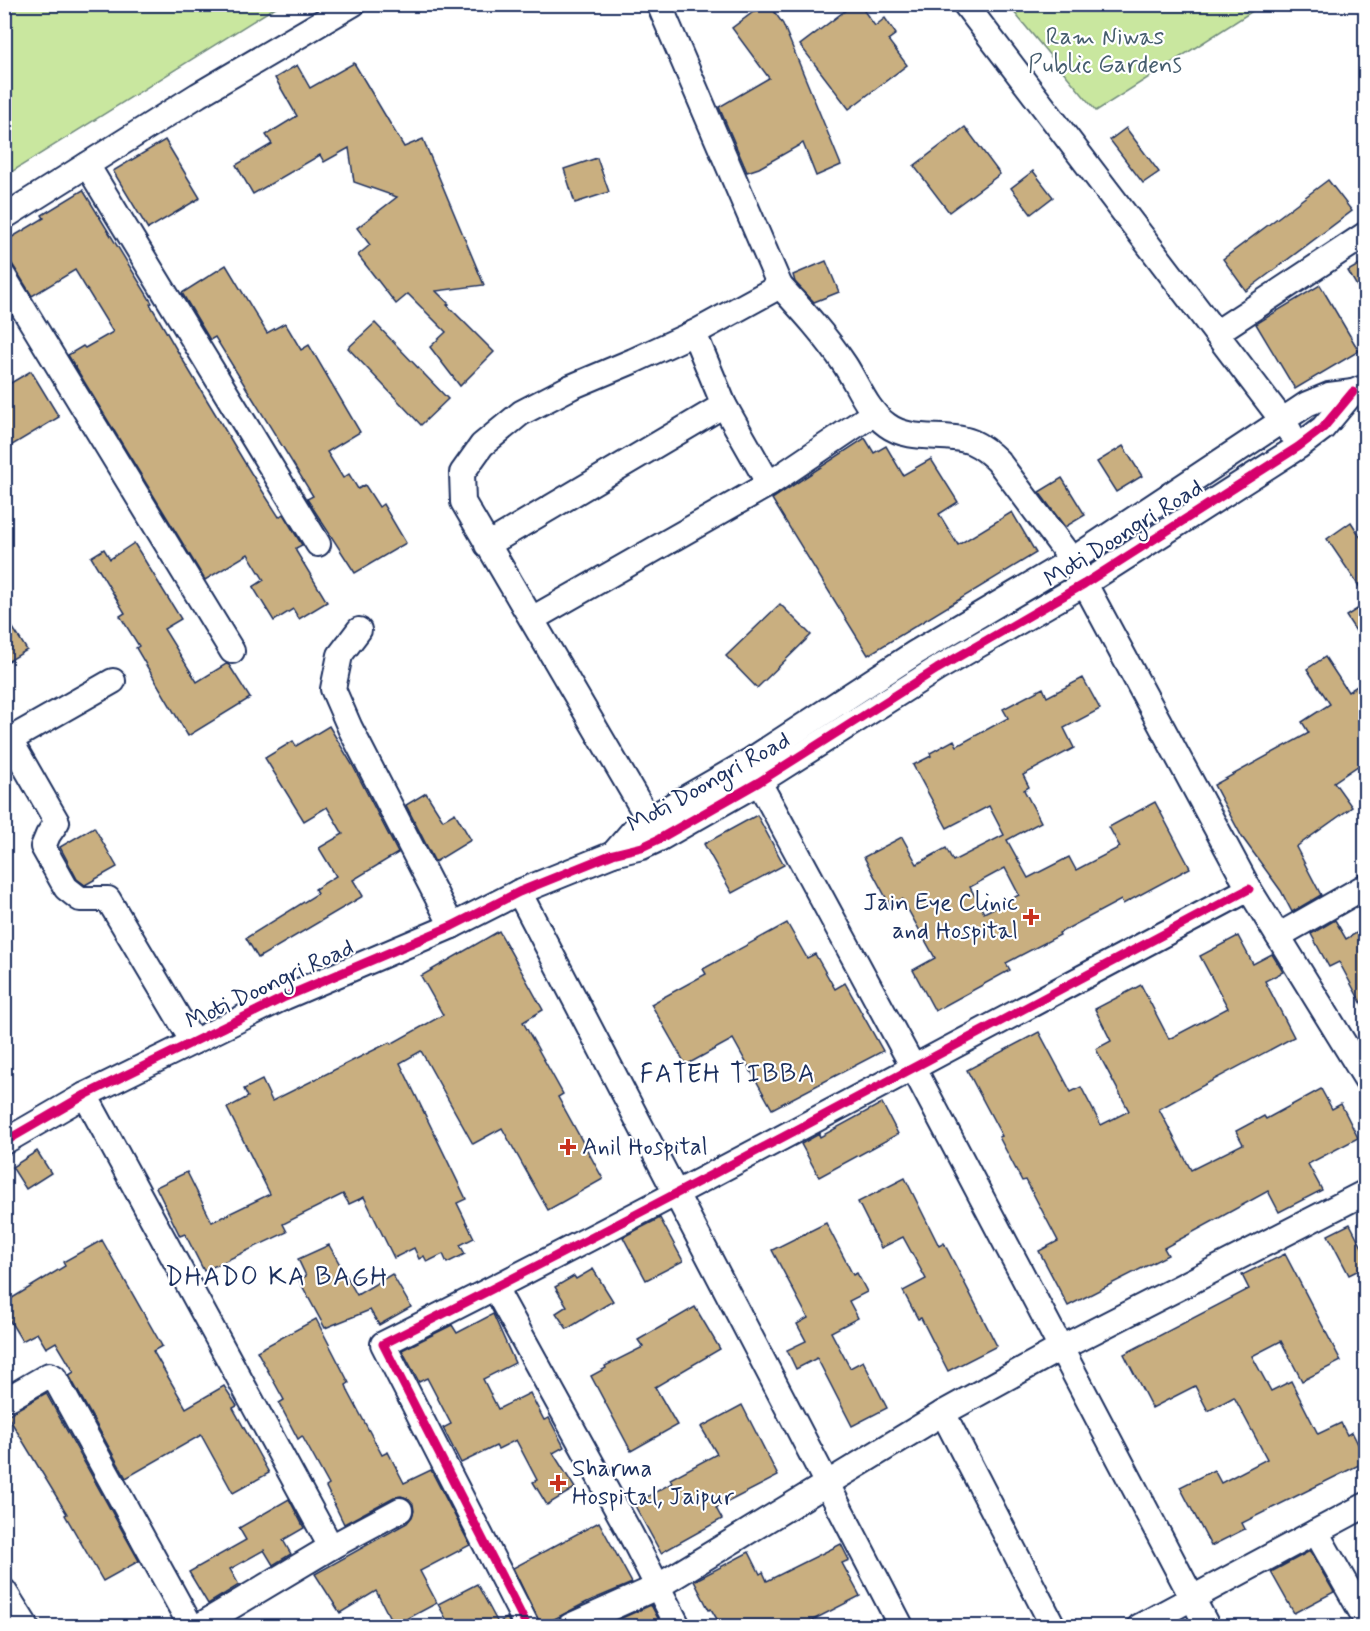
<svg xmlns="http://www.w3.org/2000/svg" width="1370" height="1631" viewBox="0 0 1370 1631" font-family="Mynerve,sans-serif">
  <rect width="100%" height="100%" fill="#fff"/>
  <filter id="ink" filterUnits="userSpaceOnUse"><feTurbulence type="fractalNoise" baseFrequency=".0167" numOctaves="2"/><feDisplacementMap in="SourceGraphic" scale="12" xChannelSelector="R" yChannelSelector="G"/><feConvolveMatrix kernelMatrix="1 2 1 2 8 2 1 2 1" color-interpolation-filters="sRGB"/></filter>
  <g filter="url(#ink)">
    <g fill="#c9e79f" stroke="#728b7e" stroke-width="1.5">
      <polygon points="5,4 279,4 279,5 5,176"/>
      <polygon points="1008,5 1262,5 1096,111"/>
    </g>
    <g fill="#c9af80" stroke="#1b2f5e" stroke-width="1.5" fill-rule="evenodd">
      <polygon points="764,4 769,4 783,24 841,165 816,176 803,143 759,168 747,172 719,107 769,78 732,28"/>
      <polygon points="854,4 859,4 875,26 885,18 896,34 888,40 907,65 849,109 800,45"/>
      <polygon points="354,63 404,147 423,139 484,285 436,291 449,304 447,305 494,352 460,386 430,347 446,332 408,294 396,304 358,255 370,245 357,228 397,197 354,182 349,148 324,162 320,155 253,194 236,165 272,144 266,135 297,116 275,78 297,65 310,88"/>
      <polygon points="965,127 1000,174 949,212 914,166"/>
      <polygon points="1126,128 1159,172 1143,183 1110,140"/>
      <polygon points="165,140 200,198 148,229 113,171"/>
      <polygon points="597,158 609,192 575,203 564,169"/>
      <polygon points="1033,171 1053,197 1031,214 1011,188"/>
      <polygon points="1328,180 1352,211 1246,291 1223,259"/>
      <polygon points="83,190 152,303 150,304 178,352 251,473 279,517 283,514 302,545 296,548 296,551 327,602 299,619 293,609 274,621 253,587 264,580 248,554 205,580 68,355 83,346 85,348 113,332 75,270 32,296 4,251 4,242 44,218 42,215"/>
      <polygon points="826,261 839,292 814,302 795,282 793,275"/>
      <polygon points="1365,261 1365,300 1348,271"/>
      <polygon points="226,265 267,333 285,323 301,350 309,345 360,432 327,452 343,478 349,474 358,489 365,485 379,507 383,504 406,543 355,573 307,499 313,496 242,381 215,337 210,340 182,293"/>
      <polygon points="1320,285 1359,351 1295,389 1256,324"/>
      <polygon points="375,323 448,399 421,425 348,348"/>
      <polygon points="31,371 59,417 4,450 4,387"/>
      <polygon points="865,438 874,453 886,446 903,475 931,459 958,502 939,514 958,545 1012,512 1036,553 868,655 772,499"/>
      <polygon points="1123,446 1142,476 1116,492 1097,462"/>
      <polygon points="1062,478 1085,515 1065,527 1039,492"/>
      <polygon points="1351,522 1365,544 1365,595 1327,539"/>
      <polygon points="134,543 181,619 164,629 197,682 226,664 229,665 250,698 188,736 136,648 139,646 120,616 125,613 91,557 104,549 110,559"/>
      <polygon points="780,604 811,635 757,688 726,656"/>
      <polygon points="1365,604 1365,645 1346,616"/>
      <polygon points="4,614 27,650 4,664"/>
      <polygon points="1325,657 1348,692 1365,681 1365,761 1334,782 1352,807 1296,847 1321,895 1292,912 1281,891 1242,837 1214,785 1309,733 1302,722 1330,704 1307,669"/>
      <path d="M1083,678l17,31 -36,19 10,20 -51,27 6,12 -5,3 17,32 -34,18 21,38 41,-21 7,13 44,-23 -11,-20 46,-25 35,66 -67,36 -2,-4 -62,33 1,2 -54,28 4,7 -75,41 -22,-41 22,-12 -33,-59 -12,6 -26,-48 38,-20 15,27 29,-16 7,13 51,-26 -15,-29 -42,22 -34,-63 18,-9 -1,-3 24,-13 3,6 51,-28 -5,-9 40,-21 4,9zM1005,868l14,27 -35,18 -14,-26z"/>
      <polygon points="329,726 353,766 398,853 353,880 363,896 258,958 246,938 317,894 315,889 336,876 319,848 343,834 327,807 304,821 265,758 293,741 296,746"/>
      <polygon points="426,793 443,820 455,813 471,840 435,862 406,805"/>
      <polygon points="757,815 784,865 732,893 704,844"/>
      <polygon points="94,827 117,867 85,885 77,879 60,847"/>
      <polygon points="1335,920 1346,939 1365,928 1365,1010 1339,962 1329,967 1311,934"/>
      <polygon points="787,923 807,958 815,954 835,989 845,983 883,1051 772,1109 733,1039 686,1065 651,1004 706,974 703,969"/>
      <polygon points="499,931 543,1010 523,1022 563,1094 558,1097 603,1179 548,1210 502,1128 473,1144 421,1051 400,1063 466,1199 457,1203 474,1238 460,1245 465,1254 447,1263 443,1254 427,1262 424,1256 419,1259 414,1248 394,1258 364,1197 349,1204 343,1194 283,1224 287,1232 204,1271 185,1234 180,1236 156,1187 187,1172 212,1222 270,1194 227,1108 248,1097 244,1089 262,1080 272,1101 390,1042 391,1044 443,1015 421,976"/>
      <polygon points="1238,936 1253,964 1272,954 1283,972 1265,981 1294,1037 1159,1109 1191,1170 1243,1144 1236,1131 1264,1116 1266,1119 1321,1089 1332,1109 1341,1104 1358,1138 1308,1164 1322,1190 1279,1212 1268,1191 1164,1248 1168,1255 1068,1306 1039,1251 1058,1241 1026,1180 1022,1181 999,1137 1002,1136 967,1070 1039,1032 1071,1092 1081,1087 1101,1125 1129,1111 1096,1049 1111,1041 1095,1009 1141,985 1169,1039 1228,1008 1200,956"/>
      <polygon points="882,1103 898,1134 819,1177 801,1144 819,1134 820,1137"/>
      <polygon points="37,1151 51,1173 26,1189 12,1167"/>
      <polygon points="905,1178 939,1246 944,1243 997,1346 948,1371 921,1318 918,1319 903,1291 926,1279 903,1237 881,1248 858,1202"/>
      <polygon points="660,1218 683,1261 646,1280 623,1237"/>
      <polygon points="826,1223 853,1275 857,1273 867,1292 849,1301 858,1318 831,1332 850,1368 863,1361 887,1408 852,1426 817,1358 796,1369 787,1350 806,1341 797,1324 808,1318 772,1250"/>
      <polygon points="1350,1224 1365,1253 1365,1267 1349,1275 1328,1235"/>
      <polygon points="102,1240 162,1346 153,1351 186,1408 224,1386 237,1406 233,1408 269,1473 233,1493 201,1435 126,1478 69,1375 74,1372 56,1342 46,1348 37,1333 22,1341 4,1311 4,1303 65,1266 63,1262"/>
      <polygon points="329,1245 357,1295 392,1274 411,1307 379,1325 370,1310 325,1328 299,1280 306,1276 298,1259"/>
      <polygon points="1285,1254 1341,1361 1302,1381 1281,1341 1252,1356 1271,1391 1291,1381 1318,1434 1341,1423 1347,1435 1352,1432 1365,1458 1365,1462 1242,1523 1245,1529 1211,1546 1180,1487 1214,1470 1221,1483 1267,1459 1234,1397 1208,1411 1195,1386 1152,1408 1124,1354 1249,1289 1242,1275"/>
      <polygon points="593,1269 613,1301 567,1329 556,1313 567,1306 555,1287 574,1276 576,1279"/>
      <polygon points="695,1307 720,1349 655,1387 677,1425 631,1451 591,1376 606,1368 605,1366 643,1347 638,1340"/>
      <polygon points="493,1314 515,1363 483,1379 498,1409 530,1393 544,1420 549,1418 564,1447 553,1453 575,1488 547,1505 533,1482 537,1480 516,1440 498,1449 496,1446 461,1463 443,1428 451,1424 427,1378 419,1382 402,1350 452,1325 457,1333"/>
      <polygon points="316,1319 349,1383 346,1385 349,1393 382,1455 388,1452 404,1483 431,1470 470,1545 420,1571 437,1603 394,1626 376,1591 340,1613 315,1574 407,1523 412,1517 414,1511 413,1504 407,1498 401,1496 394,1497 344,1524 326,1487 329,1485 302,1436 298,1439 279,1403 284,1400 257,1351"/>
      <polygon points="46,1393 139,1561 103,1581 65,1515 67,1514 7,1415"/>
      <polygon points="742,1405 778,1476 716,1508 722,1519 661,1553 634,1504 672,1483 670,1479 717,1454 701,1427"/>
      <polygon points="289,1499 304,1528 283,1540 291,1554 273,1565 264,1550 230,1569 239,1585 208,1604 189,1572 246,1540 239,1528"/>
      <polygon points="599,1522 632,1583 587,1602 541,1626 513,1568"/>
      <polygon points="841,1544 849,1560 842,1563 860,1596 801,1626 721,1626 711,1609 709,1610 694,1581 749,1552 760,1574 763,1572 767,1581"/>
      <polygon points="1310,1551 1334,1592 1294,1613 1271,1572"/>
      <polygon points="477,1584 498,1623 507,1618 511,1626 450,1626 438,1604"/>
      <polygon points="651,1605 662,1626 604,1626"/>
    </g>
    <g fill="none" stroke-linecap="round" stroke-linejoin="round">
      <g stroke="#1b2f5e" stroke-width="28">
        <g id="minor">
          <polyline points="659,4 780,286 694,333 724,405"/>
          <polyline points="965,4 1282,420 1290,432"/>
          <polyline points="87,165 318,544"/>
          <polyline points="4,217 198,95 353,4"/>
          <polyline points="4,277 232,651"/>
          <path d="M780,286c23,25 46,50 65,79 13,20 22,46 42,60 24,18 59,7 85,17 11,5 18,11 26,19l74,99 177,329 117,190"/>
          <polyline points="1216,333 1366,234"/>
          <polyline points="769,484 874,413"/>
          <polyline points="487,545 724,405 769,484 532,619"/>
          <polyline points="359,630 340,655 333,689 350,728 452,926"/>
          <polyline points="10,740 57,822 48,835 43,847 66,888 80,899 108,899 193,1042"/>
          <polyline points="4,743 113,681"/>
          <polyline points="748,762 913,1067 1207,1626"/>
          <polyline points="656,832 463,502 462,473 482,445 521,413 571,387 633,361 694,333"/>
          <polyline points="613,854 637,826 748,762 915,653 1072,560 1307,404 1329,395 1353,392 1360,389"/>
          <polyline points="519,892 901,1626"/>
          <polyline points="1278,936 1366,886"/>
          <polyline points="85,1095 331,1547 199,1626"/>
          <polyline points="4,1142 85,1095 285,997 452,926 519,892 613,854 642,847 659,839 759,782 937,669 1084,584 1298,447 1323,428 1353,392"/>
          <polyline points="495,1288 630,1533 678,1626"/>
          <polyline points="11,1397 49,1375 54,1377 191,1626"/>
          <polyline points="943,1413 1053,1626"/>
          <polyline points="1316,1532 1366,1620"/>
          <polyline points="331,1547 400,1510"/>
          <polyline points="4,1591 26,1626"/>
          <path d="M527,1626l-144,-282c292,-146 578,-303 866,-455"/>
          <polyline points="570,1626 657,1587 943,1413 1061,1348 1366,1192"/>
          <polyline points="1140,1626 1366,1505"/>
        </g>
      </g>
      <use href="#minor" stroke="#fff" stroke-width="24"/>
      <g stroke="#fff" stroke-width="13">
        <g id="cycleway">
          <polyline points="4,1142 85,1095 285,997 452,926 519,892 613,854 642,847 659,839 759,782 937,669 1084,584 1298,447 1323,428 1353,392"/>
          <path d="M527,1626l-144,-282c292,-146 578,-303 866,-455"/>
        </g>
      </g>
      <use href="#cycleway" stroke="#d6006c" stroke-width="9"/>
    </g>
  </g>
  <g fill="#c8321e" stroke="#fff" stroke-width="2">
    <path d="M1028 908h6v6h6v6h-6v6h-6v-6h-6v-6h6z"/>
    <path d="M565 1138h6v6h6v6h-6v6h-6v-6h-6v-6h6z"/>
    <path d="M555 1474h6v6h6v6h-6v6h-6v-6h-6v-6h6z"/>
  </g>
  <g text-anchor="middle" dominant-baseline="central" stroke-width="4.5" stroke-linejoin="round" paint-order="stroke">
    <g font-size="24" fill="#465d6e" stroke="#fff">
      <text x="1105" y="37">Ram Niwas<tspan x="1105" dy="28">Public Gardens</tspan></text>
    </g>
    <g font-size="24" fill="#1b2f5e" stroke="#fff">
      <text transform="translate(1124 534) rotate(-32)">Moti Doongri Road</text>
      <text transform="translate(709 783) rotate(-29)">Moti Doongri Road</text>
      <text transform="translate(270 985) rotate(-25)">Moti Doongri Road</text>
    </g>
    <g font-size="24" fill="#1b2f5e" stroke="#fff" text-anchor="start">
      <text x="1018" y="903" text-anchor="end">Jain Eye Clinic<tspan x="1018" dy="28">and Hospital</tspan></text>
      <text x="582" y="1147">Anil Hospital</text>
      <text x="572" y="1469">Sharma<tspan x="572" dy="28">Hospital, Jaipur</tspan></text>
    </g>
    <g font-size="26" letter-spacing="1.5" fill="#1b2f5e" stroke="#fff">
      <text x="728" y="1075">FATEH TIBBA</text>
      <text x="277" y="1278">DHADO KA BAGH</text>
    </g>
  </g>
  <rect width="1370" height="1631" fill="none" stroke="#fff" stroke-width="24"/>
  <rect x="12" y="12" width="1346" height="1607" fill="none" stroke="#1b2f5e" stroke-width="2" filter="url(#ink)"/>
</svg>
